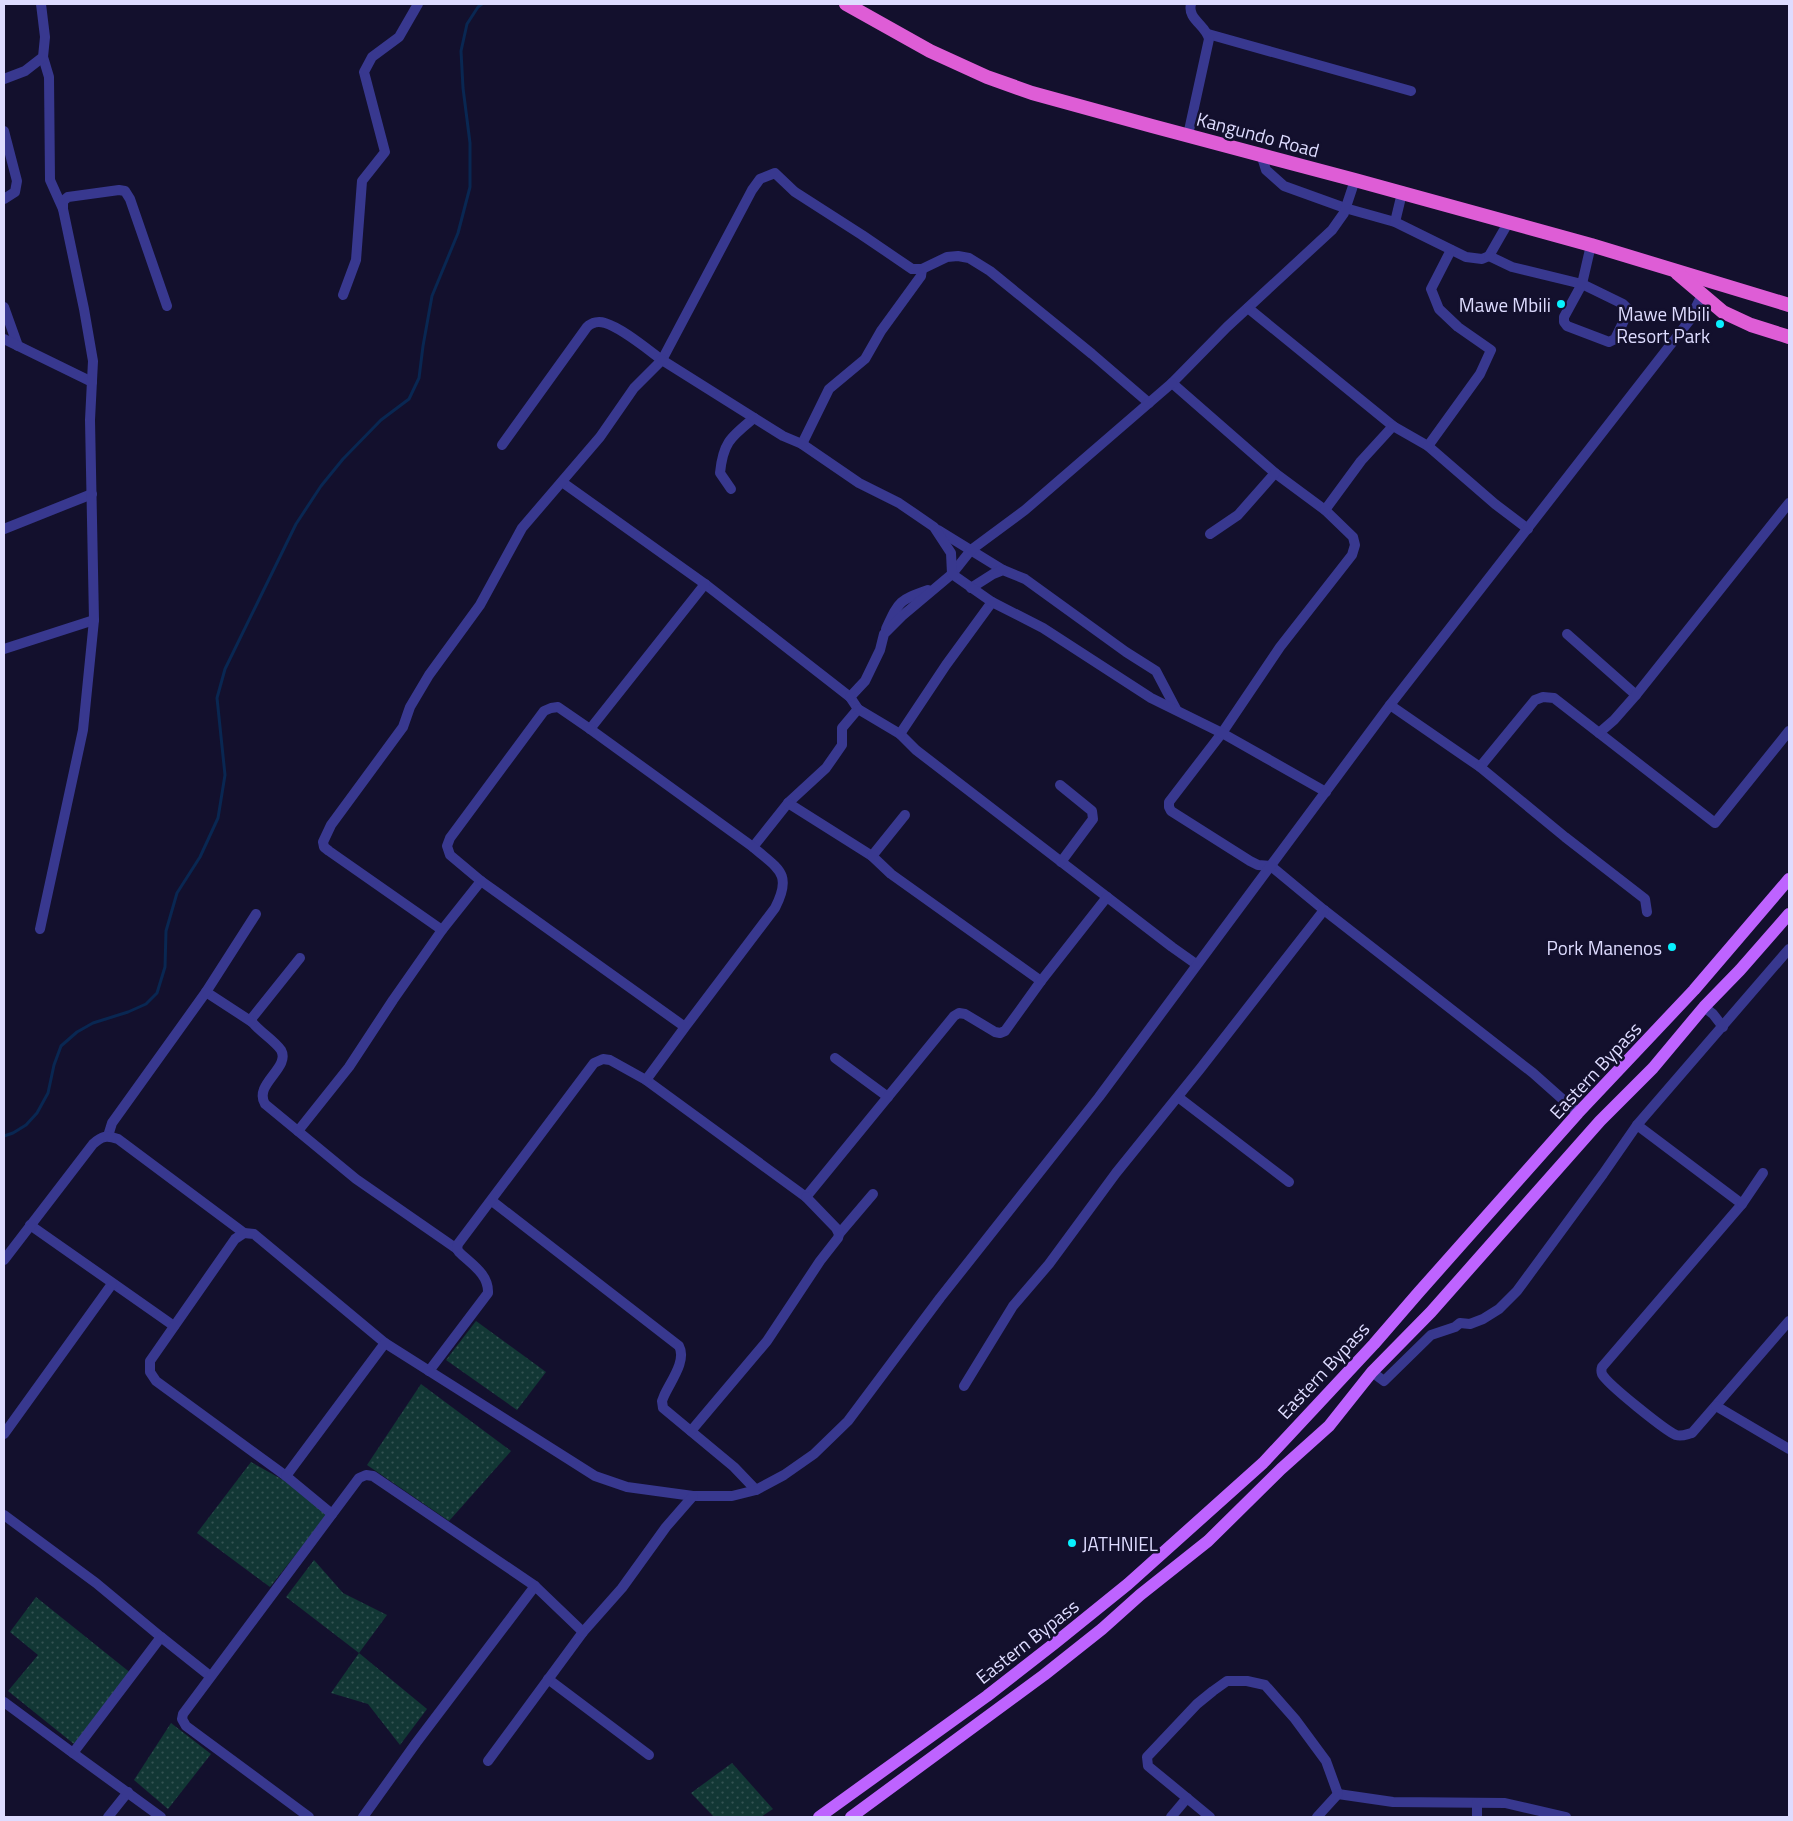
<svg xmlns="http://www.w3.org/2000/svg" width="1793" height="1821" viewBox="0 0 1793 1821" font-family="'Titillium Web',sans-serif">
  <defs>
    <pattern id="grass-dots" width="8" height="8" patternUnits="userSpaceOnUse" patternTransform="scale(1.25)"><rect width="8" height="8" fill="#123735"/><path d="M2 2h.1M6 6h.1" fill="none" stroke="#345353" stroke-width="1.8" stroke-linecap="round"/></pattern>
  </defs>
  <rect width="100%" height="100%" fill="#13102d"/>
  <g fill="url(#grass-dots)">
    <polygon points="476,1321 546,1372 517,1410 446,1360"/>
    <polygon points="421,1384 511,1451 449,1521 367,1465"/>
    <polygon points="251,1462 292,1485 327,1515 270,1587 197,1533"/>
    <polygon points="314,1560 343,1593 387,1615 359,1653 427,1709 400,1745 368,1704 331,1693 359,1653 286,1597"/>
    <polygon points="36,1597 132,1674 74,1744 8,1691 38,1655 10,1632"/>
    <polygon points="171,1723 211,1754 168,1809 134,1780"/>
    <polygon points="732,1763 773,1809 761,1817 714,1817 691,1793"/>
  </g>
  <g fill="none" stroke-linecap="round" stroke-linejoin="round">
    <polyline stroke="#092752" stroke-width="3" points="4,1136 13,1133 26,1125 37,1113 48,1093 54,1065 61,1046 77,1032 93,1023 128,1012 146,1004 157,993 165,967 166,931 177,893 200,857 218,818 225,775 217,698 225,669 296,524 321,486 343,459 381,420 409,399 419,378 423,346 432,296 458,233 470,187 470,143 463,88 461,51 467,24 478,7 482,4"/>
    <g stroke="#38388f" stroke-width="10">
      <polyline points="1208,34 1411,91"/>
      <polyline points="43,57 49,77 50,180 63,209"/>
      <polyline points="4,79 25,71 43,57 45,37 41,4"/>
      <polyline points="4,131 17,181 15,192 4,199"/>
      <path d="M1188,135l21,-96c-3,-14 -22,-20 -18,-35"/>
      <polyline points="1261,154 1266,170 1284,186 1345,208 1395,222 1466,257 1482,259 1489,256 1508,223"/>
      <polyline points="1355,180 1344,213 1332,230 1227,327 1172,383 1275,473 1325,510 1353,537 1355,545 1352,555 1280,647 1222,733 1169,802 1169,807 1171,811 1250,861 1258,865 1271,866 1324,910 1533,1073 1578,1113"/>
      <polyline points="1395,222 1402,193"/>
      <polyline points="1489,256 1512,267 1582,284 1623,304 1629,310 1615,339 1609,342 1567,326 1564,322 1564,317 1582,284 1591,245"/>
      <polyline points="343,295 356,260 362,181 385,152 364,72 372,57 399,37 418,4"/>
      <polyline points="4,307 18,346"/>
      <polyline points="1248,308 1393,426 1361,461 1325,510"/>
      <polyline points="4,339 92,382"/>
      <polyline points="1393,426 1428,446 1495,504 1528,529"/>
      <polyline points="802,444 829,389 865,359 881,331 921,276 922,269"/>
      <path d="M502,445l85,-118c5,-5 12,-6 18,-4 17,5 42,26 57,37l90,-170 8,-11 15,-6 20,19 67,43 50,34h10l25,-12 11,-1 11,2 21,13 102,83 57,49"/>
      <polyline points="1428,446 1480,374 1491,350 1458,327 1439,309 1431,289 1451,250"/>
      <polyline points="562,482 705,584 850,697 858,709 842,728 842,745 826,768 788,803 753,847"/>
      <path d="M731,489l-11,-16c3,-31 11,-36 34,-55"/>
      <polyline points="4,529 92,494"/>
      <polyline points="938,530 1003,570"/>
      <polyline points="1210,534 1238,515 1275,473"/>
      <polyline points="971,588 993,574 1003,570 1025,579 1126,652 1156,671 1176,709"/>
      <path d="M886,629c13,-28 13,-29 42,-39"/>
      <polyline points="1567,634 1636,695"/>
      <polyline points="4,649 94,620"/>
      <polyline points="850,697 865,681 880,650 884,634 902,616 952,574 971,550 1025,510 1172,383"/>
      <polyline points="1390,705 1480,767 1535,700 1543,697 1554,698 1715,823 1789,731"/>
      <polyline points="858,709 900,734 916,750 1172,947 1196,964"/>
      <polyline points="590,729 705,584"/>
      <polyline points="1599,733 1614,720 1636,695 1789,503"/>
      <polyline points="900,734 946,665 992,602"/>
      <polyline points="1480,767 1565,837 1645,899 1647,912"/>
      <polyline points="1060,785 1092,811 1093,819 1061,862"/>
      <polyline points="788,803 872,856 891,874 1041,981"/>
      <polyline points="872,856 905,815"/>
      <polyline points="40,929 83,730 94,620 90,420 93,361 84,309 63,209 63,201 68,197 119,190 125,191 130,199 167,306"/>
      <polyline points="442,930 329,851 324,847 323,842 331,825 403,727 410,707 429,675 480,605 522,528 600,437 634,388 662,360 783,436 802,444 859,483 899,503 934,527 951,553 952,574 992,602 1043,628 1151,698 1222,733 1326,792"/>
      <path d="M300,958l-48,60v4c8,10 22,18 29,28 10,18 -28,34 -16,54l91,75 101,70"/>
      <polyline points="206,992 252,1022"/>
      <polyline points="1704,1007 1713,1014 1723,1027"/>
      <polyline points="835,1058 888,1097"/>
      <polyline points="646,1080 806,1197 954,1016 959,1013 965,1014 995,1032 1000,1033 1005,1031 1041,981 1107,897"/>
      <polyline points="1178,1097 1289,1182"/>
      <path d="M1637,1125l105,79 -140,163c-1,3 -1,4 0,7 5,10 64,57 74,61 6,2 11,-1 16,-2l97,-112"/>
      <polyline points="298,1131 349,1067 393,1000 442,930 481,881"/>
      <polyline points="108,1136 112,1123 206,992 256,914"/>
      <path d="M492,1201l187,145c8,15 -9,36 -15,50l-2,5 1,7 71,59 22,23"/>
      <polyline points="1742,1204 1763,1173"/>
      <polyline points="30,1225 174,1326"/>
      <polyline points="839,1234 873,1194"/>
      <path d="M4,1260l89,-116c9,-8 13,-9 25,-5l126,94"/>
      <path d="M429,1371l59,-78c1,-19 -17,-29 -29,-41l-2,-3 1,-5 136,-181 9,-4 7,1 36,20 39,-53 -204,-146 -31,-26 -3,-9 3,-8 94,-127 7,-3 7,-1 32,22 163,118c25,22 40,26 22,61l-90,119"/>
      <polyline points="1372,1372 1384,1381 1431,1335 1455,1327 1460,1323 1470,1324 1483,1319 1499,1309 1517,1291 1603,1174 1637,1125 1789,949"/>
      <polyline points="964,1386 1013,1306 1049,1264 1116,1173 1200,1069 1324,910"/>
      <polyline points="1716,1406 1789,1449"/>
      <polyline points="691,1431 767,1341 820,1261 838,1238 839,1234 836,1228 806,1197"/>
      <polyline points="4,1434 112,1284"/>
      <polyline points="286,1476 156,1381 150,1372 150,1361 235,1239 244,1233 254,1234 385,1343"/>
      <polyline points="332,1514 286,1476 385,1343 595,1476 627,1487 693,1496 732,1496 756,1490 784,1475 814,1454 848,1421 940,1298 1099,1097 1390,705 1689,321 1702,295"/>
      <polyline points="4,1515 96,1583 161,1637"/>
      <polyline points="548,1679 649,1755"/>
      <polyline points="4,1702 73,1753"/>
      <polyline points="488,1761 583,1632 622,1588 666,1527 693,1496"/>
      <polyline points="1338,1794 1393,1802 1505,1803 1566,1817"/>
      <polyline points="108,1817 128,1792"/>
      <polyline points="161,1817 73,1753 161,1637 210,1676"/>
      <polyline points="309,1817 186,1726 182,1719 183,1714 359,1478 366,1475 373,1476 535,1586"/>
      <polyline points="363,1817 416,1743 535,1586 583,1632"/>
      <polyline points="1171,1817 1187,1798"/>
      <polyline points="1210,1817 1148,1766 1147,1757 1197,1704 1213,1691 1227,1681 1247,1681 1265,1685 1295,1719 1326,1761 1338,1794"/>
      <polyline points="1317,1817 1338,1794"/>
      <polyline points="1477,1817 1477,1803"/>
    </g>
    <g stroke="#be63ff" stroke-width="12">
      <polyline points="819,1817 987,1696 1055,1643 1128,1584 1263,1463 1374,1344 1419,1292 1578,1113 1694,990 1789,879"/>
      <polyline points="851,1817 1044,1675 1102,1629 1140,1595 1208,1541 1281,1469 1329,1426 1372,1372 1431,1312 1600,1121 1653,1068 1704,1007 1740,970 1789,914"/>
    </g>
    <g stroke="#de5dd6" stroke-width="14">
      <polyline points="846,4 930,51 987,77 1032,93 1152,126 1355,180 1591,245 1789,305"/>
      <polyline points="1677,273 1723,312 1751,325 1789,337"/>
    </g>
  </g>
  <g fill="#08f1ff" stroke="#13102d" stroke-width="2">
    <circle cx="1561" cy="304" r="5"/>
    <circle cx="1720" cy="324" r="5"/>
    <circle cx="1672" cy="947" r="5"/>
    <circle cx="1072" cy="1543" r="5"/>
  </g>
  <g text-anchor="middle" dominant-baseline="central" stroke-width="5" stroke-linejoin="round" paint-order="stroke">
    <g font-size="19" fill="#dedcff" stroke="#13102d">
      <text transform="translate(1258 134) rotate(15)">Kangundo Road</text>
      <text transform="translate(1595 1070) rotate(-47)">Eastern Bypass</text>
      <text transform="translate(1323 1370) rotate(-47)">Eastern Bypass</text>
      <text transform="translate(1027 1641) rotate(-38)">Eastern Bypass</text>
    </g>
    <g font-size="19" fill="#dedcff" stroke="#13102d" text-anchor="end">
      <text x="1551" y="304">Mawe Mbili</text>
      <text x="1710" y="313">Mawe Mbili<tspan x="1710" dy="22">Resort Park</tspan></text>
      <text x="1662" y="947">Pork Manenos</text>
      <text x="1082" y="1543" text-anchor="start">JATHNIEL</text>
    </g>
  </g>
  <rect width="1793" height="1821" fill="none" stroke="#dedcff" stroke-width="10"/>
</svg>
